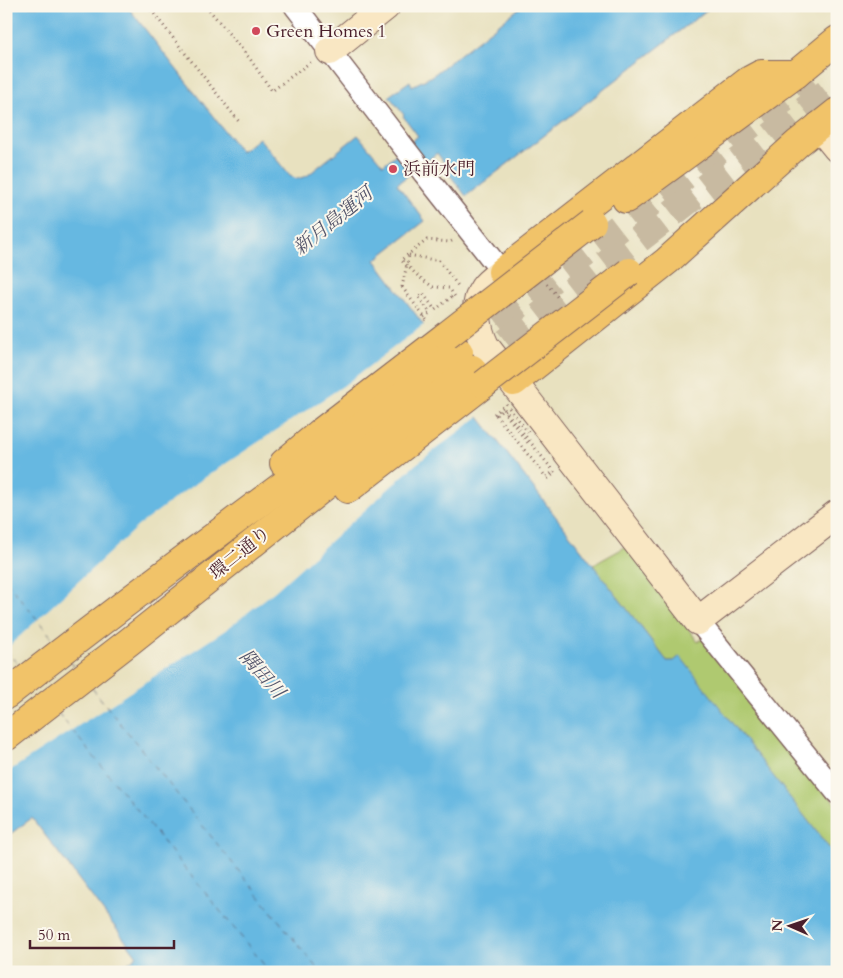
<svg xmlns="http://www.w3.org/2000/svg" width="843" height="978" viewBox="0 0 843 978" font-family="Cardo,'Noto Serif JP',serif">
  <rect width="100%" height="100%" fill="#fbf7ec"/>
  <filter id="ink" filterUnits="userSpaceOnUse"><feTurbulence type="fractalNoise" baseFrequency=".02" numOctaves="2"/><feDisplacementMap in="SourceGraphic" scale="10" xChannelSelector="R" yChannelSelector="G"/><feConvolveMatrix kernelMatrix="1 2 1 2 8 2 1 2 1" color-interpolation-filters="sRGB"/></filter>
  <filter id="wash" filterUnits="userSpaceOnUse"><feTurbulence type="fractalNoise" baseFrequency=".0096" numOctaves="4" result="noise"/><feDisplacementMap in="SourceGraphic" scale="20" xChannelSelector="R" yChannelSelector="G"/><feGaussianBlur stdDeviation="1.12" result="paint"/><feColorMatrix in="noise" values="0 0 0 0 0 0 0 0 0 0 0 0 0 0 0 0 0 1.4 0 .05"/><feComposite in="paint" operator="in"/></filter>
  <g filter="url(#wash)">
    <rect width="100%" height="100%" fill="#e8e1bf"/>
    <polygon fill="#afc96f" stroke="#7c744d" points="627,546 698,642 704,637 837,806 837,858 680,657 674,661 667,661 593,565"/>
    <polygon fill="#66b8e1" stroke="#586c86" points="6,6 127,6 241,152 259,138 290,176 297,179 307,176 358,135 383,165 418,136 403,116 404,115 389,96 410,81 412,86 432,76 522,6 712,6 466,196 443,166 445,164 437,153 397,184 425,221 375,260 441,348 442,369 667,661 674,661 680,656 837,858 837,972 117,972 137,956 32,818 6,837"/>
    <polygon fill="#e8e1bf" points="426,323 444,347 440,362 481,415 415,465 275,591 227,629 6,773 6,649 138,526 186,490 343,386"/>
    <g fill="none" stroke-linecap="round" stroke-linejoin="round">
      <g stroke="#54556b" stroke-width="1" stroke-dasharray="6 5" stroke-linecap="butt">
        <polyline points="6,581 54,640"/>
        <polyline points="6,650 21,668"/>
        <polyline points="70,661 75,667"/>
        <polyline points="92,688 320,972"/>
        <polyline points="58,713 270,972"/>
      </g>
    </g>
  </g>
  <g filter="url(#ink)">
    <g fill="none" stroke-linecap="round" stroke-linejoin="round">
      <g stroke="#c8baa1" stroke-width="28" stroke-dasharray="28 14" stroke-linecap="butt">
        <polyline points="464,348 811,78"/>
        <polyline points="473,368 837,85"/>
      </g>
      <g stroke="#81635f" stroke-width="24">
        <g id="street">
          <polyline points="295,6 399,141"/>
          <polyline points="423,172 502,272"/>
          <polyline points="698,621 837,793"/>
        </g>
      </g>
      <g stroke="#81635f" stroke-width="30">
        <g id="secondary">
          <polyline points="330,51 386,6"/>
          <polyline points="819,126 837,148"/>
          <path d="M502,272c-5,4 -14,10 -18,16 -12,17 -7,41 1,58l213,275 139,-107"/>
        </g>
      </g>
      <g stroke="#81635f" stroke-width="30">
        <g id="primary">
          <polyline points="626,199 796,74 837,40"/>
          <polyline points="502,272 748,81 761,74 796,74"/>
          <polyline points="514,382 667,261 798,143 837,112"/>
          <polyline points="284,463 321,432 446,336"/>
          <polyline points="348,489 484,384"/>
          <path d="M6,695c149,-117 303,-227 453,-343"/>
          <polyline points="6,737 130,641 472,369"/>
        </g>
      </g>
      <g stroke="#81635f" stroke-width="3" stroke-dasharray="1 4" stroke-linecap="butt">
        <polyline points="148,6 240,123"/>
        <polyline points="206,6 250,59 272,91 312,61"/>
        <polyline points="452,241 450,242 427,240 401,260 419,277 433,287 449,288 456,298"/>
        <polyline points="409,255 439,261 459,287"/>
        <polyline points="547,284 559,299"/>
        <polyline points="402,287 428,322"/>
        <polyline points="424,317 430,313 418,296 423,293 435,310 454,295"/>
        <polyline points="506,411 504,412 528,443"/>
        <polyline points="494,414 504,406"/>
        <polyline points="496,415 546,477 552,473 550,471"/>
      </g>
      <use href="#street" stroke="#fff" stroke-width="21"/>
      <use href="#secondary" stroke="#f9e7c3" stroke-width="28"/>
      <use href="#primary" stroke="#f1c369" stroke-width="28"/>
      <g stroke="#81635f" stroke-width="24" stroke-linecap="butt">
        <polyline id="street-bridge" points="399,141 423,172"/>
      </g>
      <g stroke="#81635f" stroke-width="30" stroke-linecap="butt">
        <g id="primary-bridge">
          <polyline points="446,336 592,223"/>
          <polyline points="484,384 629,272"/>
        </g>
      </g>
      <g stroke="#81635f" stroke-width="3" stroke-dasharray="1 4" stroke-linecap="butt">
        <polyline points="402,287 409,255"/>
        <polyline points="506,404 529,433"/>
        <polyline points="496,415 504,409 555,473 546,480"/>
      </g>
      <use href="#street-bridge" stroke="#fff" stroke-width="21"/>
      <use href="#primary-bridge" stroke="#f1c369" stroke-width="28"/>
    </g>
  </g>
  <g fill="#d1495b" stroke="#fbf7ec" stroke-width="2">
    <circle cx="256" cy="31" r="5"/>
    <circle cx="393" cy="169" r="5"/>
  </g>
  <g text-anchor="middle" dominant-baseline="central" stroke-width="4" stroke-linejoin="round" paint-order="stroke">
    <g font-size="18" fill="#4a1f2b" stroke="#fbf7ec" text-anchor="start">
      <text x="266" y="31">Green Homes 1</text>
      <text x="403" y="169">浜前水門</text>
    </g>
    <g font-size="18" fill="#4a1f2b" stroke="#fbf7ec">
      <text transform="translate(240 553) rotate(-39)">環二通り</text>
    </g>
    <g font-size="19" font-style="italic" fill="#54556b" stroke="#fbf7ec">
      <text transform="translate(333 221) rotate(-39)">新月島運河</text>
      <text transform="translate(262 674) rotate(49)">隅田川</text>
    </g>
  </g>
  <rect width="843" height="978" fill="none" stroke="#fbf7ec" stroke-width="25"/>
  <g transform="translate(790 926) rotate(272)" stroke="#fbf7ec" stroke-width="4" paint-order="stroke">
  <path d="M0-4L9 19L0 12L-9 19Z" fill="#4a1f2b"/>
  <text y="-8" font-size="14" font-weight="bold" text-anchor="middle" fill="#4a1f2b">N</text>
  </g>
  <path d="M30 940v8h144v-8" fill="none" stroke="#4a1f2b" stroke-width="2.5"/>
  <text x="38" y="940" font-size="15" fill="#4a1f2b" stroke="#fbf7ec" stroke-width="4" paint-order="stroke">50 m</text>
</svg>
